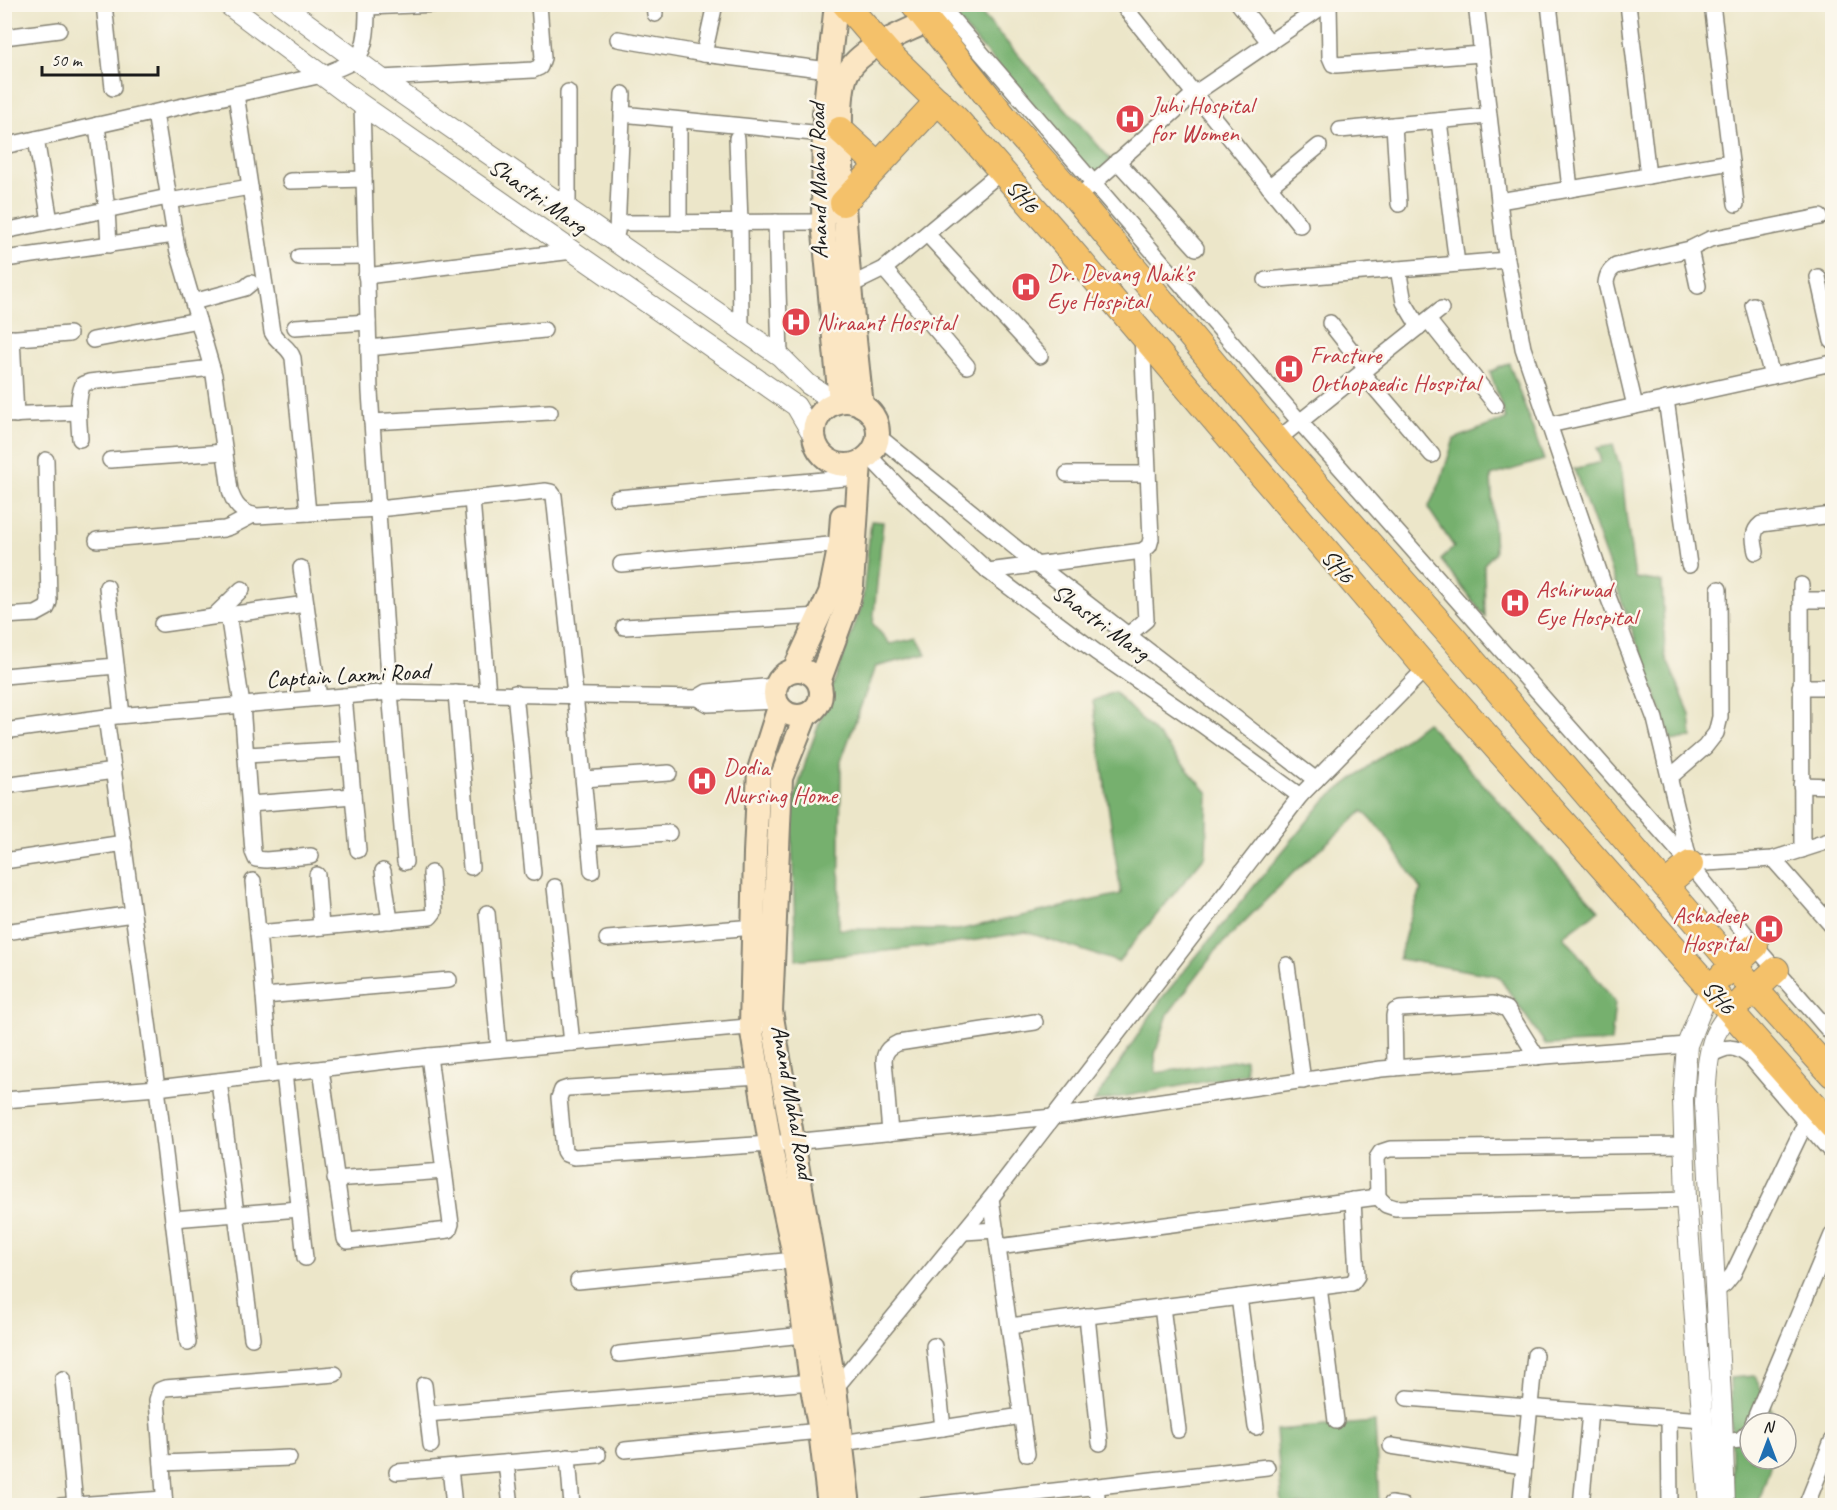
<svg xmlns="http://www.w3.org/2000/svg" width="1837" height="1510" viewBox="0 0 1837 1510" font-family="Caveat,sans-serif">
  <rect width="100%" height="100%" fill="#fbf7ec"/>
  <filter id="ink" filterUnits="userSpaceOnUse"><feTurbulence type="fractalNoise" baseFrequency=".0167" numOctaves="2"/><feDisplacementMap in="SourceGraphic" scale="12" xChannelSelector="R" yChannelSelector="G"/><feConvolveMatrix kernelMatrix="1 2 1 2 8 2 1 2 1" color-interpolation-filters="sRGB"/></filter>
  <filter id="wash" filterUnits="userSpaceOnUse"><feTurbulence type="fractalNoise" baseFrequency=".008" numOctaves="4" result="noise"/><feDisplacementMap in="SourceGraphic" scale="24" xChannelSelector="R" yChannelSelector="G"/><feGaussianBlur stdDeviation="1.35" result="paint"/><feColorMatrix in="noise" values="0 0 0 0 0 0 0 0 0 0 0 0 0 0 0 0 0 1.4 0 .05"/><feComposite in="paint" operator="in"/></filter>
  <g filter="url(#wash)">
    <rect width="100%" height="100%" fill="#ece6c9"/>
    <g fill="#76b06e" stroke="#496645" stroke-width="1.5">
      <polygon points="945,5 974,5 1111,160 1094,176"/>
      <polygon points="1509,363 1544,460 1491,476 1495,553 1484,564 1485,617 1441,560 1454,547 1428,508 1440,483 1454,439 1506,419 1490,372"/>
      <polygon points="1613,445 1622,473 1626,514 1635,578 1662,582 1665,655 1690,714 1692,737 1672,741 1574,469 1601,462 1597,448"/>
      <polygon points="871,521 883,522 873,624 890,644 917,638 926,654 875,667 841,761 839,929 958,930 1121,894 1093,701 1114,692 1161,739 1208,793 1206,855 1118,962 1026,932 946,945 796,960 791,812 807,757 862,605"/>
      <polygon points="1426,722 1599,910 1564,936 1615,1002 1611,1042 1546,1045 1498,976 1399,959 1408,924 1421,890 1384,833 1363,811 1293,873 1218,948 1168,1014 1155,1054 1156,1073 1245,1059 1246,1074 1094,1102 1162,998 1324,801"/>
      <polygon points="1755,1376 1778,1423 1750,1423 1750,1459 1772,1459 1758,1505 1733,1505 1730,1378"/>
      <polygon points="1375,1422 1379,1505 1282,1505 1276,1430"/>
    </g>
  </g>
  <g filter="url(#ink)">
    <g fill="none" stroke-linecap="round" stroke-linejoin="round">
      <g stroke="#848172" stroke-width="18">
        <g id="minor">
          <polyline points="104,4 113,88"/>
          <polyline points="654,4 655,14"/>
          <polyline points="939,4 1300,422 1690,864 1755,946 1832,1034"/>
          <polyline points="1122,4 1300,225"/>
          <polyline points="1239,4 1270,43"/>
          <polyline points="1329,4 1330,57 1333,64 1336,65 1481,54"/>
          <polyline points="1476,4 1504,243 1523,348 1604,586 1655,719 1689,859"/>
          <polyline points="1549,4 1570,189"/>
          <polyline points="1628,4 1648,176"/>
          <polyline points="1712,4 1736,204"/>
          <polyline points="367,7 437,4"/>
          <polyline points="4,37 59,30"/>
          <polyline points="618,39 704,54 828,70 837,74"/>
          <polyline points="704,54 715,4"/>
          <polyline points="381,78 533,70 540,67 543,58 539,4"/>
          <path d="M236,94l36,238c5,11 17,14 21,26l15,155"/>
          <polyline points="362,105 370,392 390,692 405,862"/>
          <path d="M155,113l22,135 37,127 16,115c4,15 11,23 27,26l121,-7 168,-18 5,1 3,4 21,198 17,177"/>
          <polyline points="622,114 823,134"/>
          <polyline points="1439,121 1457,264"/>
          <polyline points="97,125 107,210 109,245"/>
          <polyline points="1394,125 1399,204"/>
          <polyline points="679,129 679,223"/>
          <polyline points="1340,130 1488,116"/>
          <polyline points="737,138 740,223 741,329"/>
          <polyline points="36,139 50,221"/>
          <path d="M4,146l318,-71c10,-5 26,-9 34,-16 12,-11 11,-40 11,-55"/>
          <polyline points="1117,161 1196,248"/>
          <polyline points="290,181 364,179"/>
          <polyline points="1269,187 1319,146"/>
          <polyline points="1087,189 1194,94 1326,4"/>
          <polyline points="169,201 250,187"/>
          <polyline points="1499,201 1731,162"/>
          <polyline points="568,209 568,92"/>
          <polyline points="776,222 780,356"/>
          <polyline points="618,223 823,222"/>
          <polyline points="4,231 168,197"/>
          <polyline points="617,232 623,94"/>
          <polyline points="927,234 1040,356"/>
          <polyline points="1690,249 1698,286"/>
          <polyline points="299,257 365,256"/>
          <polyline points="12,258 174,235"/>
          <polyline points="884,269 967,366"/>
          <polyline points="1398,269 1404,302 1419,327"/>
          <polyline points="366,276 573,251"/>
          <polyline points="1818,277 1832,341"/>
          <polyline points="1266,280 1507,260"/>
          <polyline points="849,286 884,269 1002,171"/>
          <polyline points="193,302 245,288 251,283"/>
          <polyline points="1753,305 1772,376"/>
          <polyline points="1428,320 1496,405"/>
          <polyline points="1330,323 1366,369"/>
          <polyline points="295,327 368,322"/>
          <polyline points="12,338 16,415"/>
          <polyline points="4,339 69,334"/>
          <polyline points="93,340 198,320"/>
          <polyline points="369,348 544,330"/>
          <polyline points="1362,373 1432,455"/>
          <polyline points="1666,399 1689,565"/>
          <path d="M1635,406l-29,-123c1,-8 3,-12 10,-17l74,-17 20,-10 110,-22"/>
          <polyline points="4,415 79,412"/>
          <polyline points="372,422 550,412"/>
          <polyline points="1549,425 1832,363"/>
          <polyline points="878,436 1037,565 1316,780"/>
          <path d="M80,439c-1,-16 -4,-39 3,-55l6,-2 123,-14"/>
          <polyline points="1277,440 1441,309"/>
          <polyline points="869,456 906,495 988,571 1096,652 1201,724 1300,796"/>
          <polyline points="110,460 225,452"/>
          <polyline points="1067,474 1148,474"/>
          <polyline points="617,498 846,478"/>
          <polyline points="472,499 488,693"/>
          <polyline points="97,540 224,529 230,527 253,515"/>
          <path d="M1756,552c-2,-11 -5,-20 5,-28l71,-9"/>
          <polyline points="621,564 840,544"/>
          <polyline points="301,568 319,698"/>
          <polyline points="988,571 1142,551 1149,546 1151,539 1142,334"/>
          <polyline points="1801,585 1802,850"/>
          <polyline points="107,587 122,715"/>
          <polyline points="1801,600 1832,600"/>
          <polyline points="228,614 242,705 253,852 256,859 266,860 311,856"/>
          <polyline points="4,616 36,614 47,608 49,602 46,460"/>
          <polyline points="214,616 242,589"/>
          <polyline points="162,624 306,604"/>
          <polyline points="624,627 820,616"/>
          <polyline points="1128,635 1146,620 1142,551"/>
          <polyline points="4,676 116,666"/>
          <polyline points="1800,687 1832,687"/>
          <polyline points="456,693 471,867"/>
          <polyline points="515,693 533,873"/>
          <polyline points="344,696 358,850"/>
          <polyline points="697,698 707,692 775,686"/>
          <polyline points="106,717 157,1088 188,1343"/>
          <polyline points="4,731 106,717 390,692 697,698 708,704 775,701"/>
          <polyline points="246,755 349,749"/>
          <polyline points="1669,778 1705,747 1716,733 1720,717 1719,589"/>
          <polyline points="584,779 669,773"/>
          <polyline points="1801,785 1832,786"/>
          <polyline points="4,786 114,771"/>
          <polyline points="250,804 353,796"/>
          <polyline points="589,838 669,833"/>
          <polyline points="1773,859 1832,926"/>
          <polyline points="4,861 124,843"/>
          <polyline points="1690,864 1773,859 1832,840"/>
          <polyline points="383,871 390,921"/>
          <polyline points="317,875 321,927"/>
          <polyline points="253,881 258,933"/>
          <polyline points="555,887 572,1043"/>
          <polyline points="487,913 499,1049"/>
          <polyline points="4,932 133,914"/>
          <polyline points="607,939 754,927"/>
          <polyline points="1287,965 1303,1081"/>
          <polyline points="264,996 258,933 430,917 434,912 431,873"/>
          <path d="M1711,1055c16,-9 24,-10 39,2l82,96"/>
          <polyline points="1395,1068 1394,1016 1395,1011 1400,1009 1493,1004 1507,1009 1537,1057"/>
          <polyline points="321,1069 345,1239 348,1241 449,1230 451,1224 429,1056"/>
          <polyline points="284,1073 305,1258"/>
          <polyline points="270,1075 264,996 449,980"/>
          <polyline points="759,1076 568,1088 562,1090 559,1098 564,1151 566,1154 574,1157 770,1144 1053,1117 1381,1069 1687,1045"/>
          <polyline points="219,1081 252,1338"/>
          <polyline points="4,1100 157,1088 429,1056 758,1026"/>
          <path d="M890,1133l-6,-73c1,-10 6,-13 14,-17l137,-21"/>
          <polyline points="335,1179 444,1171"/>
          <polyline points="1378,1197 1377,1158 1381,1152 1390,1149 1685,1145"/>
          <polyline points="991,1198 1027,1454"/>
          <polyline points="173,1219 299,1209"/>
          <polyline points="964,1232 996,1230"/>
          <polyline points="998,1247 1378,1197 1386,1205 1395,1208 1686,1200"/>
          <polyline points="578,1281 795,1260"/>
          <polyline points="1319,1287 1336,1421"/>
          <polyline points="1715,1291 1725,1284 1733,1274 1814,1105"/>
          <polyline points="1239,1297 1256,1427"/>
          <polyline points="1162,1307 1178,1430"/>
          <polyline points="1087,1316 1100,1443"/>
          <polyline points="1009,1326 1352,1283 1357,1276 1353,1200"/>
          <polyline points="934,1346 943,1428"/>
          <polyline points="619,1354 804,1335"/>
          <polyline points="63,1379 75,1505"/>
          <polyline points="424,1385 431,1445"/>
          <polyline points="833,1391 991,1198 1300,796 1426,668"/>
          <polyline points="1407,1398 1703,1420"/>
          <polyline points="427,1414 811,1382"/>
          <polyline points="1669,1418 1670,1506"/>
          <polyline points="1753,1423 1832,1235"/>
          <polyline points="842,1443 1022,1416"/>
          <polyline points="1714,1443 1740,1440 1750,1430"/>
          <polyline points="1391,1446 1524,1466"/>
          <polyline points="625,1450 820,1431"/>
          <polyline points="568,1457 572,1506"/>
          <polyline points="162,1463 289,1458"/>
          <polyline points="506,1463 511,1506"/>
          <polyline points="450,1468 454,1506"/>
          <polyline points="397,1472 598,1455"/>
          <polyline points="1096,1486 1098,1506"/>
          <polyline points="1391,1504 1403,1506"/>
          <polyline points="60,1506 164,1499"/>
          <polyline points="165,1506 157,1400 160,1390 165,1388 335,1374"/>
          <polyline points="921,1506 1267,1467"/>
          <polyline points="1520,1506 1535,1355"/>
          <polyline points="1581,1506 1590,1412"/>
          <polyline points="1806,1506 1832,1441"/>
        </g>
      </g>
      <g stroke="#848172" stroke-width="22">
        <g id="tertiary">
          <polyline points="227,4 362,105 796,406 813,435"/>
          <polyline points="281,4 398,91 780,356 808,384 835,402"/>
          <polyline points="1709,1506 1686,1200 1683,1099 1687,1045 1710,987"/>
          <path d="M1725,1506l-3,-91 -17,-312c1,-22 2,-47 10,-68 4,-9 11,-17 16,-25"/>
        </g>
      </g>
      <g stroke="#848172" stroke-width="26">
        <g id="secondary">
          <polyline points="836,4 824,114 823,222 840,401"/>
          <circle cx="846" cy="433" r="32"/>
          <path d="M862,406c-9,-81 -17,-162 -20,-243 -1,-21 -4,-73 6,-91 12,-24 56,-39 80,-51"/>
          <circle cx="798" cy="693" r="23"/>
          <polyline points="794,670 830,593 840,544 842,516"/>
          <polyline points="819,682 848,603 852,586 860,462"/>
          <polyline points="779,707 759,770 755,853 751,1026 770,1144 795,1260 811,1382 820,1431 829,1506"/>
          <polyline points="806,715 781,778 771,1011 835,1388 849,1506"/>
        </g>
      </g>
      <g stroke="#848172" stroke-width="28">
        <g id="primary">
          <polyline points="845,4 889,54 956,119 1061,239 1426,668 1832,1126"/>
          <polyline points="914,4 1005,118 1076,198 1283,447 1454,639 1741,974 1832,1074"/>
          <polyline points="840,130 878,165"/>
          <polyline points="843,203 938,101"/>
          <polyline points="1665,885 1690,864"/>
          <polyline points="1722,976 1755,946"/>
          <polyline points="1743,1000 1776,970"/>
        </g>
      </g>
      <use href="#minor" stroke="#fff" stroke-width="15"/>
      <use href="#tertiary" stroke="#fff" stroke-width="20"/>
      <use href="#secondary" stroke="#fbe6c3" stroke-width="22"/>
      <use href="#primary" stroke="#f4c16a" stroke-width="26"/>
    </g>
  </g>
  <defs>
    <g id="hospital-disc" transform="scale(1.5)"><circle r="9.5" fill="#e0444e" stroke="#fbf7ec"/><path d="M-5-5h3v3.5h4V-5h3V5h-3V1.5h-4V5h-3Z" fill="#fff"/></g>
  </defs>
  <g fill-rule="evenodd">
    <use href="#hospital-disc" x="1130" y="119"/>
    <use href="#hospital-disc" x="1026" y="287"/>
    <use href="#hospital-disc" x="796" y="322"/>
    <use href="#hospital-disc" x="1289" y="369"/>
    <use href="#hospital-disc" x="1515" y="603"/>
    <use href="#hospital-disc" x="702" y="781"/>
    <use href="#hospital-disc" x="1769" y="929"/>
  </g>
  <g text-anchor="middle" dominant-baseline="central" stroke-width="5" stroke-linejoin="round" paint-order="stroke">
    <g font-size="24" fill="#be3a42" stroke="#fbf7ec" text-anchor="start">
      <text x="1151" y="105">Juhi Hospital<tspan x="1151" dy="28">for Women</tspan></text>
      <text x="1047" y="273">Dr. Devang Naik's<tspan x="1047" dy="28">Eye Hospital</tspan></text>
      <text x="817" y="322">Niraant Hospital</text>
      <text x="1310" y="355">Fracture<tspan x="1310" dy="28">Orthopaedic Hospital</tspan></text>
      <text x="1536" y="589">Ashirwad<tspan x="1536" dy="28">Eye Hospital</tspan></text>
      <text x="723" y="767">Dodia<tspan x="723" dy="28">Nursing Home</tspan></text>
      <text x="1748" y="915" text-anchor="end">Ashadeep<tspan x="1748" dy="28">Hospital</tspan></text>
    </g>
    <g font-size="24" fill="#1c1c1c" stroke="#fbf7ec">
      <text transform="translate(818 181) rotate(-91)">Anand Mahal Road</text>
      <text transform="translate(538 196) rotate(35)">Shastri Marg</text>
      <text transform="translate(1023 196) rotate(49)">SH6</text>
      <text transform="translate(1338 566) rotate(49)">SH6</text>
      <text transform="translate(1101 622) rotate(36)">Shastri Marg</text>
      <text transform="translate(348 675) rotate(-3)">Captain Laxmi Road</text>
      <text transform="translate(1719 997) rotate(49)">SH6</text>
      <text transform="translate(793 1102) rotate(80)">Anand Mahal Road</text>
    </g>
  </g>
  <rect width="1837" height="1510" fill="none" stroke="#fbf7ec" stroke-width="24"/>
  <g transform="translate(1768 1441)"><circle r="28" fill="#fbf7ec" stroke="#a29f99" stroke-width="1.5"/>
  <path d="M0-4.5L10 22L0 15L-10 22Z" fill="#1f6fb2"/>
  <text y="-9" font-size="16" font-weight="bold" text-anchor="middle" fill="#1c1c1c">N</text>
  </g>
  <path d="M42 66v9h116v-9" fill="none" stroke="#1c1c1c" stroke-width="3"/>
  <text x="51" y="66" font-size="18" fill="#1c1c1c" stroke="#fbf7ec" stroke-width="4.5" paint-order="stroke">50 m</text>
</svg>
